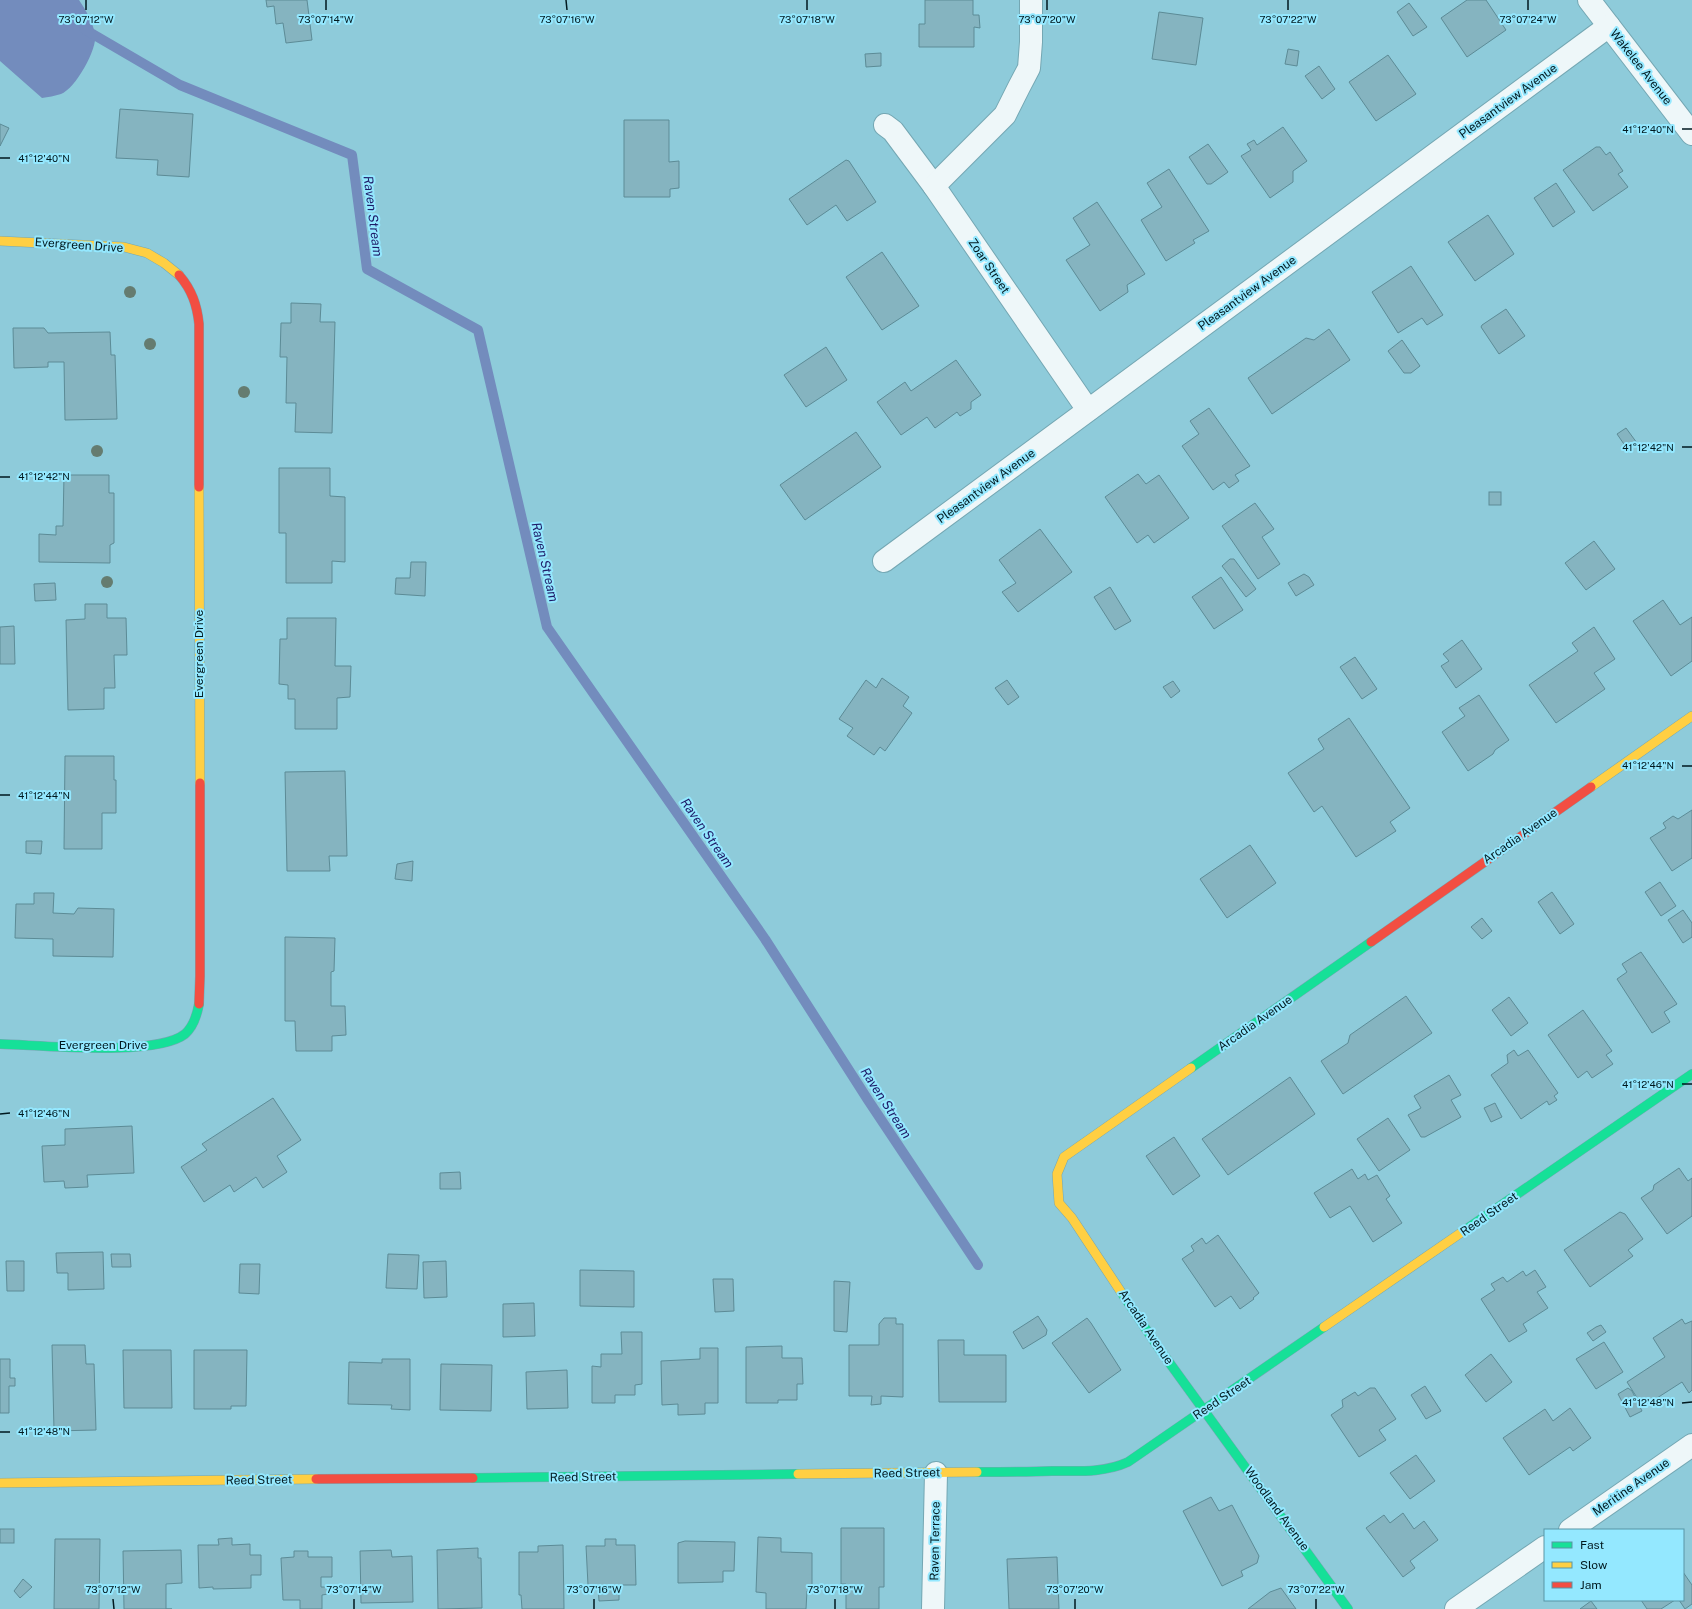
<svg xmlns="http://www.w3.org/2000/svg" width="1692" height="1609" viewBox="0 0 1692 1609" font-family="'Public Sans',sans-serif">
  <rect width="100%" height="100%" fill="#8ecbda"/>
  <path fill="#738cbd" d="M0,0h79c7,10 14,23 16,34 3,15 -20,55 -34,60 -6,2 -13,3 -19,4l-42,-37z"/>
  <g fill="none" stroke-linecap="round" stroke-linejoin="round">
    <polyline stroke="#738cbd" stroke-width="10" points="84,29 180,85 352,155 367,269 478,330 547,627 765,939 868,1100 978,1265"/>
  </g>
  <g fill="#85b4c0" stroke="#5c8b96">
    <polygon points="266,0 307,0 312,40 286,43 283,23 276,24 274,6 267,7"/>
    <polygon points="925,0 973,0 973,15 979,15 980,28 974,27 974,47 919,47 919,24 925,24"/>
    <polygon points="1467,0 1486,0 1506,30 1467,57 1441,18"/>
    <polygon points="1409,3 1427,27 1413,36 1397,12"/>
    <polygon points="1159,12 1203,18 1196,65 1152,59"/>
    <polygon points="1288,49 1299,51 1297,66 1285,64"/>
    <polygon points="881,53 881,66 866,67 865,54"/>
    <polygon points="1388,55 1416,94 1376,121 1349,82"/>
    <polygon points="1319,66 1335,89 1322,99 1305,76"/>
    <polygon points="120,109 193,114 189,177 157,175 158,160 116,158"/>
    <polygon points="624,120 669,120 669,162 679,161 679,188 670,189 670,197 624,197"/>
    <polygon points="0,124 9,128 0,146"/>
    <polygon points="1283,127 1307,161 1293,171 1293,182 1270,198 1241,156 1251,150 1247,144 1254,140 1257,145"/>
    <polygon points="1208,144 1228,172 1211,184 1207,184 1189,157"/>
    <polygon points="1596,147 1600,147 1606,155 1610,152 1623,171 1618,174 1628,187 1593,211 1563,170"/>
    <polygon points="846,160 849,161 876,202 847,221 836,205 807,225 789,199"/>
    <polygon points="1169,169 1209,231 1193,240 1195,243 1166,261 1141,220 1162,207 1147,183"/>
    <polygon points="1556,183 1575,212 1553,227 1534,198"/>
    <polygon points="1097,202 1145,274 1127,285 1128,292 1100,311 1066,260 1090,245 1073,218"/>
    <polygon points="1488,215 1514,254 1475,281 1448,242"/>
    <polygon points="882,252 919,306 882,330 846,277"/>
    <polygon points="1411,266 1443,315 1427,325 1422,318 1398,333 1372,292"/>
    <polygon points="291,303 321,304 320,322 335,322 332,433 295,432 296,403 286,403 287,357 280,357 281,323 291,323"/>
    <polygon points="1506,309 1525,336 1499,354 1481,327 1482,325"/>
    <polygon points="13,328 44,328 48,333 110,332 111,355 115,355 117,419 65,420 64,362 48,362 48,367 14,368"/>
    <polygon points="1329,329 1350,360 1272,414 1248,378 1306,338 1314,340"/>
    <polygon points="1402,340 1420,366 1411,373 1404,373 1388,351"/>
    <polygon points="826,347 847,380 806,407 784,375"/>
    <polygon points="956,360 981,395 971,402 971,409 960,416 957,412 935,428 927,417 901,435 877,402 905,382 911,391"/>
    <polygon points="1209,408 1250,466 1235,475 1239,481 1229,488 1224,482 1213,490 1182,446 1199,434 1190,421"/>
    <polygon points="1626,428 1637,443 1628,450 1617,434"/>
    <polygon points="856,432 881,467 805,520 780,485"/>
    <polygon points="279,468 330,468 330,496 345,497 345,562 332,561 332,583 286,583 286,533 279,533"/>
    <polygon points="1138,474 1146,484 1159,475 1189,518 1154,543 1148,535 1137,543 1105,497"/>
    <polygon points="64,475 109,475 109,493 114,493 114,543 110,545 110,563 39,562 39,534 56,535 56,526 63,526"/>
    <rect x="1489" y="492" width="12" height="13"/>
    <polygon points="1255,503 1274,529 1262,537 1280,564 1258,579 1222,526"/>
    <polygon points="1040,529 1072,572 1018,612 1002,592 1016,583 999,560"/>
    <polygon points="1594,541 1615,569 1586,590 1565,563"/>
    <polygon points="1230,559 1234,559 1256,589 1246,597 1222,566"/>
    <polygon points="411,562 426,562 425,596 395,594 396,578 410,578"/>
    <polygon points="1304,574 1309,577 1314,585 1296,596 1288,583"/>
    <polygon points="1221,577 1243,610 1214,629 1192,597"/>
    <polygon points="55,583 56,600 35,601 34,584"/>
    <polygon points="1110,587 1131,621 1115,630 1094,597"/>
    <polygon points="1663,600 1680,625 1692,617 1692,661 1671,676 1633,621"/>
    <polygon points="85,604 107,604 107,618 126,618 127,655 114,655 115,688 104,688 104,709 68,710 66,620 85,619"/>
    <polygon points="287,618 336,618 335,666 351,666 350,697 337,698 337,729 295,729 295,699 288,699 288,685 279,684 280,639 287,639"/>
    <polygon points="14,626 15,664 0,664 0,627"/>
    <polygon points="1594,627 1615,659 1594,673 1605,689 1556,723 1529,685 1578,651 1572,643"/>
    <polygon points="1462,640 1482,669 1456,688 1441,666 1449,661 1443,654"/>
    <polygon points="1355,657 1377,689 1362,699 1340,667"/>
    <polygon points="882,678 909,697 903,706 912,713 885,751 880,747 874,755 847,736 853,728 839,719 866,680 876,688"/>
    <polygon points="1007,680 1019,697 1008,705 995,688"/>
    <polygon points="1173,681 1180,691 1171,698 1163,687"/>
    <polygon points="1479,695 1509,740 1495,750 1493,754 1468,771 1442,732 1465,716 1459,708"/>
    <polygon points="1349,718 1410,808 1390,822 1396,831 1356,857 1322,806 1314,812 1288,773 1324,749 1318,739"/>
    <polygon points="65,756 114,756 114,780 116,780 116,813 102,813 102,849 64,849"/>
    <polygon points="345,771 347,856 329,856 330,871 287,871 285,772"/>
    <polygon points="1692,810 1692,858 1672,871 1650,838 1666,828 1663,823 1673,816 1678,819"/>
    <polygon points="26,841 42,841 41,854 26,853"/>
    <polygon points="1250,845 1276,883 1227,918 1200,879"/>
    <polygon points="413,861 412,881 395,879 397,864"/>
    <polygon points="1660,882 1676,906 1661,916 1645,892"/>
    <polygon points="1552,892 1574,924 1560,934 1538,902"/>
    <polygon points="34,893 54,893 53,913 74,914 78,908 114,909 113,957 53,956 53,939 15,938 16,904 34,904"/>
    <polygon points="1683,910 1692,923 1692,937 1683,943 1668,920"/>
    <polygon points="1482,918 1492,931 1482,939 1471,927"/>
    <polygon points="285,937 335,938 334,971 331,972 331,1006 345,1006 346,1035 332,1036 332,1051 296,1051 295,1021 285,1021"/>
    <polygon points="1641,952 1677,1004 1664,1012 1670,1022 1652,1033 1617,979 1627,972 1622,964"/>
    <polygon points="1406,996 1432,1033 1343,1094 1321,1061 1348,1043 1350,1035"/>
    <polygon points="1509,997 1528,1023 1511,1036 1492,1010"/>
    <polygon points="1583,1010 1612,1051 1606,1055 1613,1064 1592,1078 1587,1071 1578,1078 1548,1035"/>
    <polygon points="1514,1050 1518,1056 1528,1050 1558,1093 1554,1096 1557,1100 1549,1105 1547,1101 1521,1119 1491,1075 1508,1063 1507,1055"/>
    <polygon points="1449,1075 1461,1095 1451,1100 1461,1117 1425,1137 1421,1137 1408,1115 1421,1108 1414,1096"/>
    <polygon points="1290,1077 1315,1114 1228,1175 1202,1139"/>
    <polygon points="273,1098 301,1140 277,1156 287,1172 263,1188 256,1177 234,1192 230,1185 204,1202 181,1167 207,1150 202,1144"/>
    <polygon points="1495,1103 1502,1117 1491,1122 1484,1108"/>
    <polygon points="1388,1118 1410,1150 1379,1171 1357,1139"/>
    <polygon points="132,1126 134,1173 87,1175 88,1187 65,1188 64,1181 44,1182 42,1146 65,1145 65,1129"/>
    <polygon points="1174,1137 1200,1176 1173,1195 1146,1156"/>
    <polygon points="1679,1168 1688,1181 1692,1178 1692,1216 1667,1234 1641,1198 1653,1190 1654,1185"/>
    <polygon points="1352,1169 1358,1179 1365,1174 1368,1180 1377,1175 1390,1196 1386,1199 1402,1223 1373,1242 1350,1206 1330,1218 1314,1193"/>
    <polygon points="460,1172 461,1189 440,1189 440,1173"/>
    <polygon points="1620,1212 1625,1214 1643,1239 1628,1250 1633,1256 1590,1287 1564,1250"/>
    <polygon points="1218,1235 1259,1293 1253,1298 1254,1299 1240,1309 1231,1296 1215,1307 1182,1259 1194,1251 1191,1246 1202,1238 1206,1244"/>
    <polygon points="103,1252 104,1289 68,1290 68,1273 57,1273 56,1253"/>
    <polygon points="111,1254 130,1254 131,1267 112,1267"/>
    <polygon points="388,1254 419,1255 417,1289 386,1288"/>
    <polygon points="6,1261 24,1261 24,1291 7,1291"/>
    <polygon points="446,1261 447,1297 424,1298 423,1262"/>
    <polygon points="240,1264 260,1264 259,1294 239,1293"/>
    <polygon points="580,1270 634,1271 634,1307 580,1306"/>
    <polygon points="1535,1270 1546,1287 1537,1292 1548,1308 1523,1324 1527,1331 1509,1342 1481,1299 1495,1290 1491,1284 1503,1277 1507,1282 1523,1271 1526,1276"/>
    <polygon points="713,1279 733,1279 734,1311 715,1312"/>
    <polygon points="834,1281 850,1282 847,1332 834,1331"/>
    <polygon points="534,1303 535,1336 503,1337 503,1304"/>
    <polygon points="1038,1316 1047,1330 1046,1335 1023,1349 1013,1332"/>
    <polygon points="884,1318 896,1318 896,1324 903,1324 903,1397 881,1396 881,1404 871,1405 872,1396 849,1396 849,1345 879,1345 879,1324"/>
    <polygon points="1087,1318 1091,1323 1121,1370 1089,1393 1052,1343"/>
    <polygon points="1682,1319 1685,1324 1692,1321 1692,1390 1689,1393 1682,1382 1643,1407 1627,1382 1665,1357 1653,1338"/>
    <polygon points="1601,1325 1606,1332 1593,1341 1587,1333 1596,1327"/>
    <polygon points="621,1332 642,1332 642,1384 635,1385 635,1395 615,1395 615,1403 592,1403 592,1366 601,1367 601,1354 622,1354"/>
    <polygon points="938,1340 964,1340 964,1355 1006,1355 1006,1402 939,1402"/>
    <polygon points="1604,1342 1623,1372 1596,1389 1576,1359"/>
    <polygon points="52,1345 85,1345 86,1364 94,1364 96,1430 54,1431"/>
    <polygon points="782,1346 782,1358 802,1358 803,1384 797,1384 797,1400 778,1400 778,1403 746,1403 746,1347"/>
    <polygon points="700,1348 718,1348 718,1403 705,1403 705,1414 678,1415 678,1404 662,1405 661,1361 700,1359"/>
    <polygon points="123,1350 171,1350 172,1408 124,1408"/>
    <polygon points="194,1350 247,1350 246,1406 231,1406 231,1409 194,1409"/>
    <polygon points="1491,1354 1512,1382 1486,1402 1465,1375"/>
    <polygon points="0,1359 10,1359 10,1378 15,1378 15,1386 9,1386 9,1413 0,1413"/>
    <polygon points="382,1359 410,1359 410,1410 391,1409 392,1405 348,1404 349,1362 382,1363"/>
    <polygon points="441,1364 492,1365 491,1411 440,1410"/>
    <polygon points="567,1370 568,1408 527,1409 526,1372"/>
    <polygon points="1425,1386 1441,1411 1426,1419 1411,1395"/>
    <polygon points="1370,1388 1375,1388 1396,1419 1379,1430 1386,1440 1359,1457 1331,1415 1343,1407 1342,1400 1355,1392 1358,1396"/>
    <polygon points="1628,1388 1632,1391 1642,1411 1630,1417 1618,1394"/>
    <polygon points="1570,1408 1591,1438 1573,1451 1570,1447 1529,1475 1503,1438 1545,1409 1553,1421"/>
    <polygon points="1416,1455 1435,1481 1410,1499 1390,1473"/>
    <polygon points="1211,1497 1219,1511 1232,1505 1259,1556 1257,1563 1241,1571 1243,1576 1222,1586 1183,1511"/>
    <polygon points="1403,1513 1414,1529 1424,1521 1438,1540 1410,1561 1415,1568 1403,1577 1366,1528 1384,1515 1390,1523"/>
    <polygon points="841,1528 884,1528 884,1587 879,1587 879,1609 846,1609 846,1584 841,1584"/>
    <rect x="0" y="1529" width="14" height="14"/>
    <polygon points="758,1537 781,1538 781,1552 812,1553 812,1592 807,1591 806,1609 766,1609 766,1593 756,1592"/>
    <polygon points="232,1538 232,1545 250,1544 250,1555 261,1555 261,1575 251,1575 251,1588 213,1589 213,1587 199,1588 198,1545 219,1545 218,1539"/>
    <polygon points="55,1539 100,1539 99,1609 54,1609"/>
    <polygon points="605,1539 616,1539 616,1545 635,1545 636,1585 619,1585 619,1600 599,1601 598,1585 588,1585 586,1546 605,1546"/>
    <polygon points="685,1541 735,1542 734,1571 723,1571 723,1582 678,1583 678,1543"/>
    <polygon points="563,1545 564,1609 522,1609 521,1595 519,1595 519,1552 538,1552 538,1546"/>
    <polygon points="478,1548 478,1558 481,1558 482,1608 438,1609 437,1550"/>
    <polygon points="181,1550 182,1583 166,1584 166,1609 172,1609 124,1609 123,1551"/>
    <polygon points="391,1550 392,1557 412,1556 413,1602 361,1603 360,1551"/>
    <polygon points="294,1551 308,1551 308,1557 332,1557 332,1577 321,1577 321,1587 328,1587 328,1594 322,1595 322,1609 300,1609 300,1600 283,1600 281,1558 294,1557"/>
    <polygon points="1057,1557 1059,1609 1009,1609 1007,1559"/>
    <polygon points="1683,1572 1692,1585 1692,1604 1685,1609 1679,1600 1683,1600"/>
    <polygon points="23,1579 32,1587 20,1598 14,1591"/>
    <polygon points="1281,1588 1296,1609 1248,1609 1270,1592"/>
    <polygon points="1641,1600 1675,1600 1661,1609 1647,1609"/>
    <polygon points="1591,1601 1597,1609 1580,1609"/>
  </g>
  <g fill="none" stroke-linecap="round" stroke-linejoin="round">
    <g stroke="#74a7b3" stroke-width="24">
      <g id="street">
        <polyline points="1589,0 1692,134"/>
        <polyline points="885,125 893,131 934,186 1088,410"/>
        <polyline points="934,186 1005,115 1019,87 1029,68 1031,42 1031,0"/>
        <polyline points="884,561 1609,26"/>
        <polyline points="1570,1530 1692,1445"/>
        <polyline points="933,1609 936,1473"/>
        <polyline points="1456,1609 1545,1547"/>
      </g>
    </g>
    <g stroke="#74a7b3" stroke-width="10">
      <g id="fast">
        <path d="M0,1044c40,1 156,13 185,-10 9,-8 12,-19 14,-30"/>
        <polyline points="1191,1068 1371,942"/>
        <polyline points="1465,1230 1692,1074"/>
        <polyline points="1121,1292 1158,1347 1348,1609"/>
        <path d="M977,1472c25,0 50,0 75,-1 26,0 52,2 76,-9l196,-135"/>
        <polyline points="473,1478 798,1474"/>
      </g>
    </g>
    <g stroke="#74a7b3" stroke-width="10">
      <g id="slow">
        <polyline points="0,241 124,247 147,253 164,263 179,275"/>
        <polyline points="199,487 200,783"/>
        <polyline points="1591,787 1692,716"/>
        <polyline points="1121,1292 1072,1218 1059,1203 1057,1174 1064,1157 1191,1068"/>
        <polyline points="1324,1327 1465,1230"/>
        <polyline points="798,1474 977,1472"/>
        <polyline points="0,1483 316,1479"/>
      </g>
    </g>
    <g stroke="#74a7b3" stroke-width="10">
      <g id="jam">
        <path d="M179,275c13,15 18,30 20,49v163"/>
        <polyline points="1371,942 1591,787"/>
        <polyline points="199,1004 200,976 200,783"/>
        <polyline points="316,1479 473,1478"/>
      </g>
    </g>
    <use href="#street" stroke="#eef7f9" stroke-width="22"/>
    <use href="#fast" stroke="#16e098" stroke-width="9"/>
    <use href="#slow" stroke="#ffcf43" stroke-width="9"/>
    <use href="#jam" stroke="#f24e42" stroke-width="9"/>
  </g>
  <g fill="#657c70">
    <circle cx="130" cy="292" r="6"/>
    <circle cx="150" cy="344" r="6"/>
    <circle cx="244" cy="392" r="6"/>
    <circle cx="97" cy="451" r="6"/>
    <circle cx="107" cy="582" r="6"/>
  </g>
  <path fill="none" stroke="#01191f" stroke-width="1.5" d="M86,0v10M326,0v10M566,0l1,10M807,0v10M1047,0v10M1288,0v10M1528,0v10M1682,129h10M0,158h10M1682,447h10M0,477h10M1682,766h10M0,795h10M1682,1084h10M0,1114l10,-1M1682,1403l10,-1M0,1432h10M113,1599l1,10M354,1599v10M594,1599v10M835,1599v10M1075,1599v10M1316,1599v10"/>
  <g text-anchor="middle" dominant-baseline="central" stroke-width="4" stroke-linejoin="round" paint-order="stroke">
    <g font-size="12" fill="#01191f" stroke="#94e8ff">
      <text transform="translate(1641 67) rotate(52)">Wakelee Avenue</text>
      <text transform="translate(1508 101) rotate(-36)">Pleasantview Avenue</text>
      <text transform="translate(79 245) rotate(4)">Evergreen Drive</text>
      <text transform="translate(989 266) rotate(56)">Zoar Street</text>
      <text transform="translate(1247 293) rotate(-36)">Pleasantview Avenue</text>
      <text transform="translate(986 486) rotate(-36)">Pleasantview Avenue</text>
      <text transform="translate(199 654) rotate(-90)">Evergreen Drive</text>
      <text transform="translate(1520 836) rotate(-35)">Arcadia Avenue</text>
      <text transform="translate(1255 1023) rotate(-35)">Arcadia Avenue</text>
      <text x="103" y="1045">Evergreen Drive</text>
      <text transform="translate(1489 1214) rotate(-35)">Reed Street</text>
      <text transform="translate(1146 1327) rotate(56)">Arcadia Avenue</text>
      <text transform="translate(1222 1398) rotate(-34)">Reed Street</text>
      <text transform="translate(907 1473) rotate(-1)">Reed Street</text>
      <text transform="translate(583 1477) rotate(-1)">Reed Street</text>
      <text transform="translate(259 1480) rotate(-1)">Reed Street</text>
      <text transform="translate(1631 1487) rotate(-35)">Meritine Avenue</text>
      <text transform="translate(1277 1509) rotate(54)">Woodland Avenue</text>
      <text transform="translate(935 1541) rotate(-89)">Raven Terrace</text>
    </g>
    <g font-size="13" font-style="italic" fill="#1e1b67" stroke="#94e8ff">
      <text transform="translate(373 216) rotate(83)">Raven Stream</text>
      <text transform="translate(545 562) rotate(77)">Raven Stream</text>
      <text transform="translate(707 833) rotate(55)">Raven Stream</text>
      <text transform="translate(886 1103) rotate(57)">Raven Stream</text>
    </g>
  </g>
  <g font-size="10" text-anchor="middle" fill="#01191f" stroke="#94e8ff" stroke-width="4" stroke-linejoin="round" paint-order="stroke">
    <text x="86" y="23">73°07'12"W</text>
    <text x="326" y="23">73°07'14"W</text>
    <text x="567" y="23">73°07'16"W</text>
    <text x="807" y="23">73°07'18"W</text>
    <text x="1047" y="23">73°07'20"W</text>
    <text x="1288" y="23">73°07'22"W</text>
    <text x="1528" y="23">73°07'24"W</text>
    <text x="1648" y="133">41°12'40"N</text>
    <text x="44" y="162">41°12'40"N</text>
    <text x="1648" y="451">41°12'42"N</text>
    <text x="44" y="480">41°12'42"N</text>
    <text x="1648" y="769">41°12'44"N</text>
    <text x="44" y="799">41°12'44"N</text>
    <text x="1648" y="1088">41°12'46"N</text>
    <text x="44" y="1117">41°12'46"N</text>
    <text x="1648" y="1406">41°12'48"N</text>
    <text x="44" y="1435">41°12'48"N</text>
    <text x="113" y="1593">73°07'12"W</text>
    <text x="354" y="1593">73°07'14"W</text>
    <text x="594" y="1593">73°07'16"W</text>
    <text x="835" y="1593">73°07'18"W</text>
    <text x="1075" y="1593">73°07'20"W</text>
    <text x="1316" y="1593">73°07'22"W</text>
  </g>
  <rect x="1544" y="1529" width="140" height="72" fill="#94e8ff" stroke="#5995a5"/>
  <rect x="1552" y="1542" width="20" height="6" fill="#16e098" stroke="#5995a5"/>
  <text x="1580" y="1549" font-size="12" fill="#01191f">Fast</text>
  <rect x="1552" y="1562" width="20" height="6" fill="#ffcf43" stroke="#5995a5"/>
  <text x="1580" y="1569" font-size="12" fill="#01191f">Slow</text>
  <rect x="1552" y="1582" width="20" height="6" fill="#f24e42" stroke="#5995a5"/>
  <text x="1580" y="1589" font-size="12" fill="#01191f">Jam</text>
</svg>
